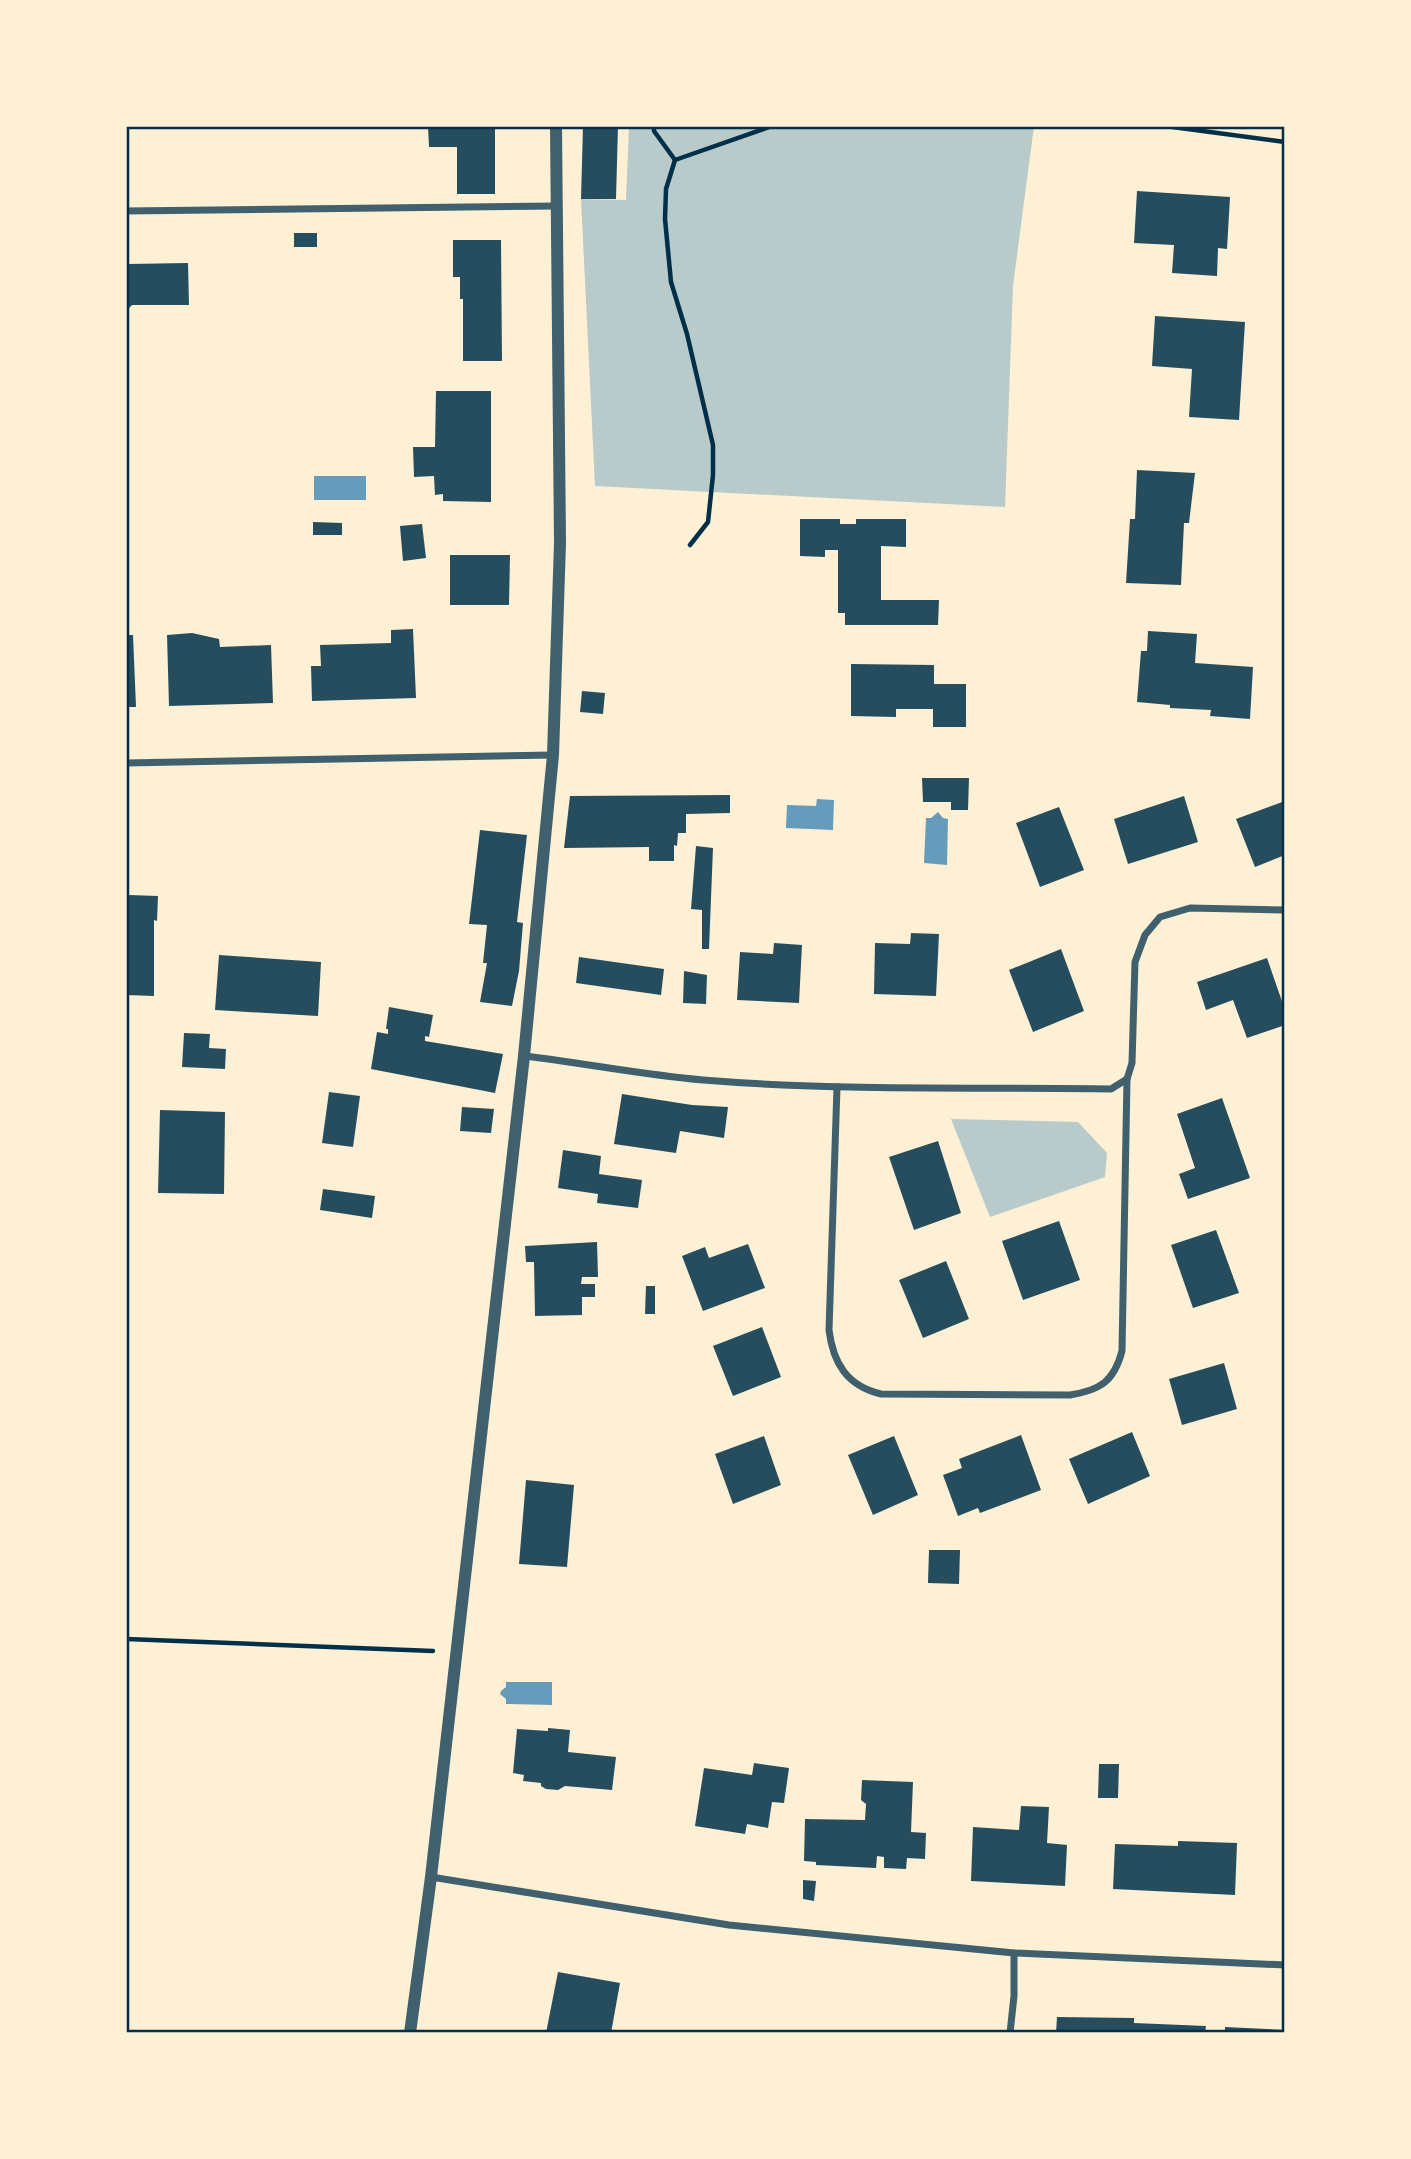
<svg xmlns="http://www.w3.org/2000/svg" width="1411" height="2159" viewBox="0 0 1411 2159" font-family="Manrope,sans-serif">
  <rect width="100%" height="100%" fill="#fdf0d5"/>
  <g fill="#b9caca">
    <polygon points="629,126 1034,126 1013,286 1005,507 595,486 581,199 626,200"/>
    <polygon points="951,1119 1078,1122 1107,1153 1105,1177 990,1217"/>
  </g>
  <g fill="#669bbc">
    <rect x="314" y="476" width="52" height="24"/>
    <polygon points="817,799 834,800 833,830 786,828 787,805 816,806"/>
    <polygon points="938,812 943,818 948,819 947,865 924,863 926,818 931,818"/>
    <polygon points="506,1682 552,1682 552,1705 506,1704 506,1699 500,1694 501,1691 506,1687"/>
  </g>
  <g fill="#264d5e">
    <polygon points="428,126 495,126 495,194 457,194 457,147 429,147"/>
    <polygon points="583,126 618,126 616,199 581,199"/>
    <polygon points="1137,191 1230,197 1227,249 1218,248 1217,276 1172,273 1174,245 1134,243"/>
    <rect x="294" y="233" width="23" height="14"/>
    <polygon points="453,240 501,240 502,361 463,361 463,299 460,299 460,277 453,277"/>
    <polygon points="188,263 189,305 132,305 126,311 126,269 128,269 128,264"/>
    <polygon points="1155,316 1245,322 1239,420 1189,417 1192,369 1152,366"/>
    <polygon points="436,391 491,391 491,502 443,501 443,494 435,495 434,476 414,477 413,447 435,447"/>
    <polygon points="1137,470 1195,473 1189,523 1184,523 1181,585 1126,583 1130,519 1135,519"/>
    <polygon points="800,519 840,519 840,524 856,524 856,519 906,519 906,547 881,546 881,600 939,600 938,625 845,625 845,613 838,613 838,550 825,550 825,557 800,556"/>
    <polygon points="313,522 342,523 342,535 313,535"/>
    <polygon points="422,524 426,558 403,561 400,526"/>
    <polygon points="450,555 510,555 509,605 450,605"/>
    <polygon points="413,629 416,698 312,701 311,666 321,666 320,645 391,643 391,630"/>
    <polygon points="1148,631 1197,634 1195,663 1253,667 1250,719 1210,716 1211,710 1170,708 1170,705 1137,702 1141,651 1147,651"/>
    <polygon points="192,633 219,639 220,647 271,645 273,703 169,706 167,635"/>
    <polygon points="126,635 133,635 136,707 126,707"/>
    <polygon points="851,664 934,665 934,684 966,684 966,727 933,727 933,709 896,709 896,717 851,716"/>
    <polygon points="582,691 605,693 603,714 580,712"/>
    <polygon points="922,778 969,778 968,810 951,810 951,802 923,802"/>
    <polygon points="730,795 730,813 686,814 686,833 678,833 677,846 674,845 674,861 649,861 649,847 564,848 570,796"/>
    <polygon points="1184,796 1198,842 1128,864 1114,819"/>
    <polygon points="1285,801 1285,855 1255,867 1236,819"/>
    <polygon points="1059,807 1084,870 1040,887 1016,823"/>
    <polygon points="480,830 527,835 517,922 523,923 519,971 512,1006 480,1002 487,963 483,963 487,925 469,924"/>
    <polygon points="696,846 713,848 709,949 702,949 702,910 691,909"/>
    <polygon points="126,878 129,878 129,895 158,896 157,921 154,920 154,996 126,995"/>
    <polygon points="911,933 939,934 936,996 874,994 875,943 910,944"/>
    <polygon points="774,943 802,945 799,1003 737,1000 740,952 773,954"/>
    <polygon points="1061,949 1084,1011 1033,1032 1009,970"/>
    <polygon points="219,955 321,962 318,1016 215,1010"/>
    <polygon points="579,957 664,969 661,995 576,983"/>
    <polygon points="1267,958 1285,1010 1285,1025 1247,1038 1233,1000 1206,1010 1197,982"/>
    <polygon points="684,971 707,975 706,1004 683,1003"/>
    <polygon points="389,1007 433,1015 429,1037 425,1036 425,1041 503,1054 495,1093 371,1069 377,1032 388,1034 388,1029 386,1029"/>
    <polygon points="184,1033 210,1034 209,1048 226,1049 225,1069 182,1067"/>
    <polygon points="329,1092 360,1096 353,1147 322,1143"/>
    <polygon points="622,1094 692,1105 728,1107 724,1138 680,1131 676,1153 614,1144"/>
    <polygon points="1222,1098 1250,1178 1188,1199 1179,1174 1195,1168 1177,1114"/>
    <polygon points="462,1107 494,1109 491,1133 460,1131"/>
    <polygon points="160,1110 225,1112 224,1194 158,1193"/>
    <polygon points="938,1141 961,1213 914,1230 889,1157"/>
    <polygon points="563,1150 601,1156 599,1174 642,1180 638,1208 597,1203 598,1194 558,1188"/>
    <polygon points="323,1189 375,1196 372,1218 320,1210"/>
    <polygon points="1059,1221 1080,1280 1023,1300 1002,1241"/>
    <polygon points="1216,1230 1239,1293 1193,1308 1171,1245"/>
    <polygon points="597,1242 598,1277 582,1277 581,1284 595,1284 595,1297 582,1297 582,1315 535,1316 534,1262 526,1262 525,1246"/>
    <polygon points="748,1244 765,1288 703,1311 682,1256 705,1247 709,1258"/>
    <polygon points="946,1261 969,1319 923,1338 899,1280"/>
    <polygon points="646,1286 655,1286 655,1314 645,1314"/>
    <polygon points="762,1327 781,1377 733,1396 713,1346"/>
    <polygon points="1224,1363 1237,1409 1182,1425 1169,1379"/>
    <polygon points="1132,1432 1150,1476 1088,1504 1069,1459"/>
    <polygon points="1021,1435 1041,1490 980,1513 978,1508 958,1516 943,1475 962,1468 959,1459"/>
    <polygon points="764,1436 781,1485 733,1504 715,1454"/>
    <polygon points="894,1436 918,1495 873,1515 848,1455"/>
    <polygon points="526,1480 574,1485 567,1567 519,1564"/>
    <polygon points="929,1550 960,1550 959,1584 928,1583"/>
    <polygon points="548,1728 570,1730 568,1752 616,1757 612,1790 565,1786 558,1790 546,1789 541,1786 541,1783 523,1781 524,1775 513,1773 517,1729 548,1731"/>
    <polygon points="754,1763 789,1768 784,1803 772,1802 768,1828 747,1824 745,1834 695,1826 704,1768 752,1775"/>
    <polygon points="1099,1764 1119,1764 1118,1798 1098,1798"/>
    <polygon points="862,1780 913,1782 911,1832 926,1833 925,1859 907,1858 906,1869 884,1868 884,1857 877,1856 876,1868 816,1865 816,1862 804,1861 805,1819 865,1820 866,1804 861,1800"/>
    <polygon points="1021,1806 1049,1807 1047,1843 1067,1845 1065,1886 971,1881 973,1827 1019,1830"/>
    <polygon points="1178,1841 1237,1843 1235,1895 1113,1889 1115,1844 1178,1846"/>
    <polygon points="803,1880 816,1881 814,1901 803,1899"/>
    <polygon points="558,1972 620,1983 611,2033 546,2033"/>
    <polygon points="1057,2017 1134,2018 1134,2023 1206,2026 1205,2033 1056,2033"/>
    <polygon points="1225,2027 1285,2030 1285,2033 1225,2033"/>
  </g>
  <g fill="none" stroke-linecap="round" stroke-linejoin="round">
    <g stroke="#003049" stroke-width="4.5">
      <polyline points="654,126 654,131 675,160"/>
      <polyline points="1165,126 1285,142"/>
      <polyline points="690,545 708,522 713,475 713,445 687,334 671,282 665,219 666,189 675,160 772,126"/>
      <polyline points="126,1639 433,1651"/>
    </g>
    <g stroke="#3f606c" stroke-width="7">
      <polyline points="126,211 555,206"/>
      <polyline points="126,763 553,755"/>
      <path d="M524,1056c60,7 119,19 179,24 135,11 272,7 408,9l16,-10 5,-16 3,-101 10,-27 15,-18 30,-9 95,2"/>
      <path d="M837,1087l-8,243c4,33 18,56 52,64l189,1c31,-5 44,-14 52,-44l5,-272"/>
      <polyline points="431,1877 729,1925 1014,1953 1285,1965"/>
      <polyline points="1010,2033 1014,1996 1014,1953"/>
    </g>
    <polyline stroke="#3f606c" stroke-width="12" points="410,2033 431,1877 524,1056 553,755 560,543 556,126"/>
  </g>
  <rect width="1411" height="2159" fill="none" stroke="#fdf0d5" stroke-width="256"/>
  <rect x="128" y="128" width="1155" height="1903" fill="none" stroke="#003049" stroke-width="2.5"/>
</svg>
